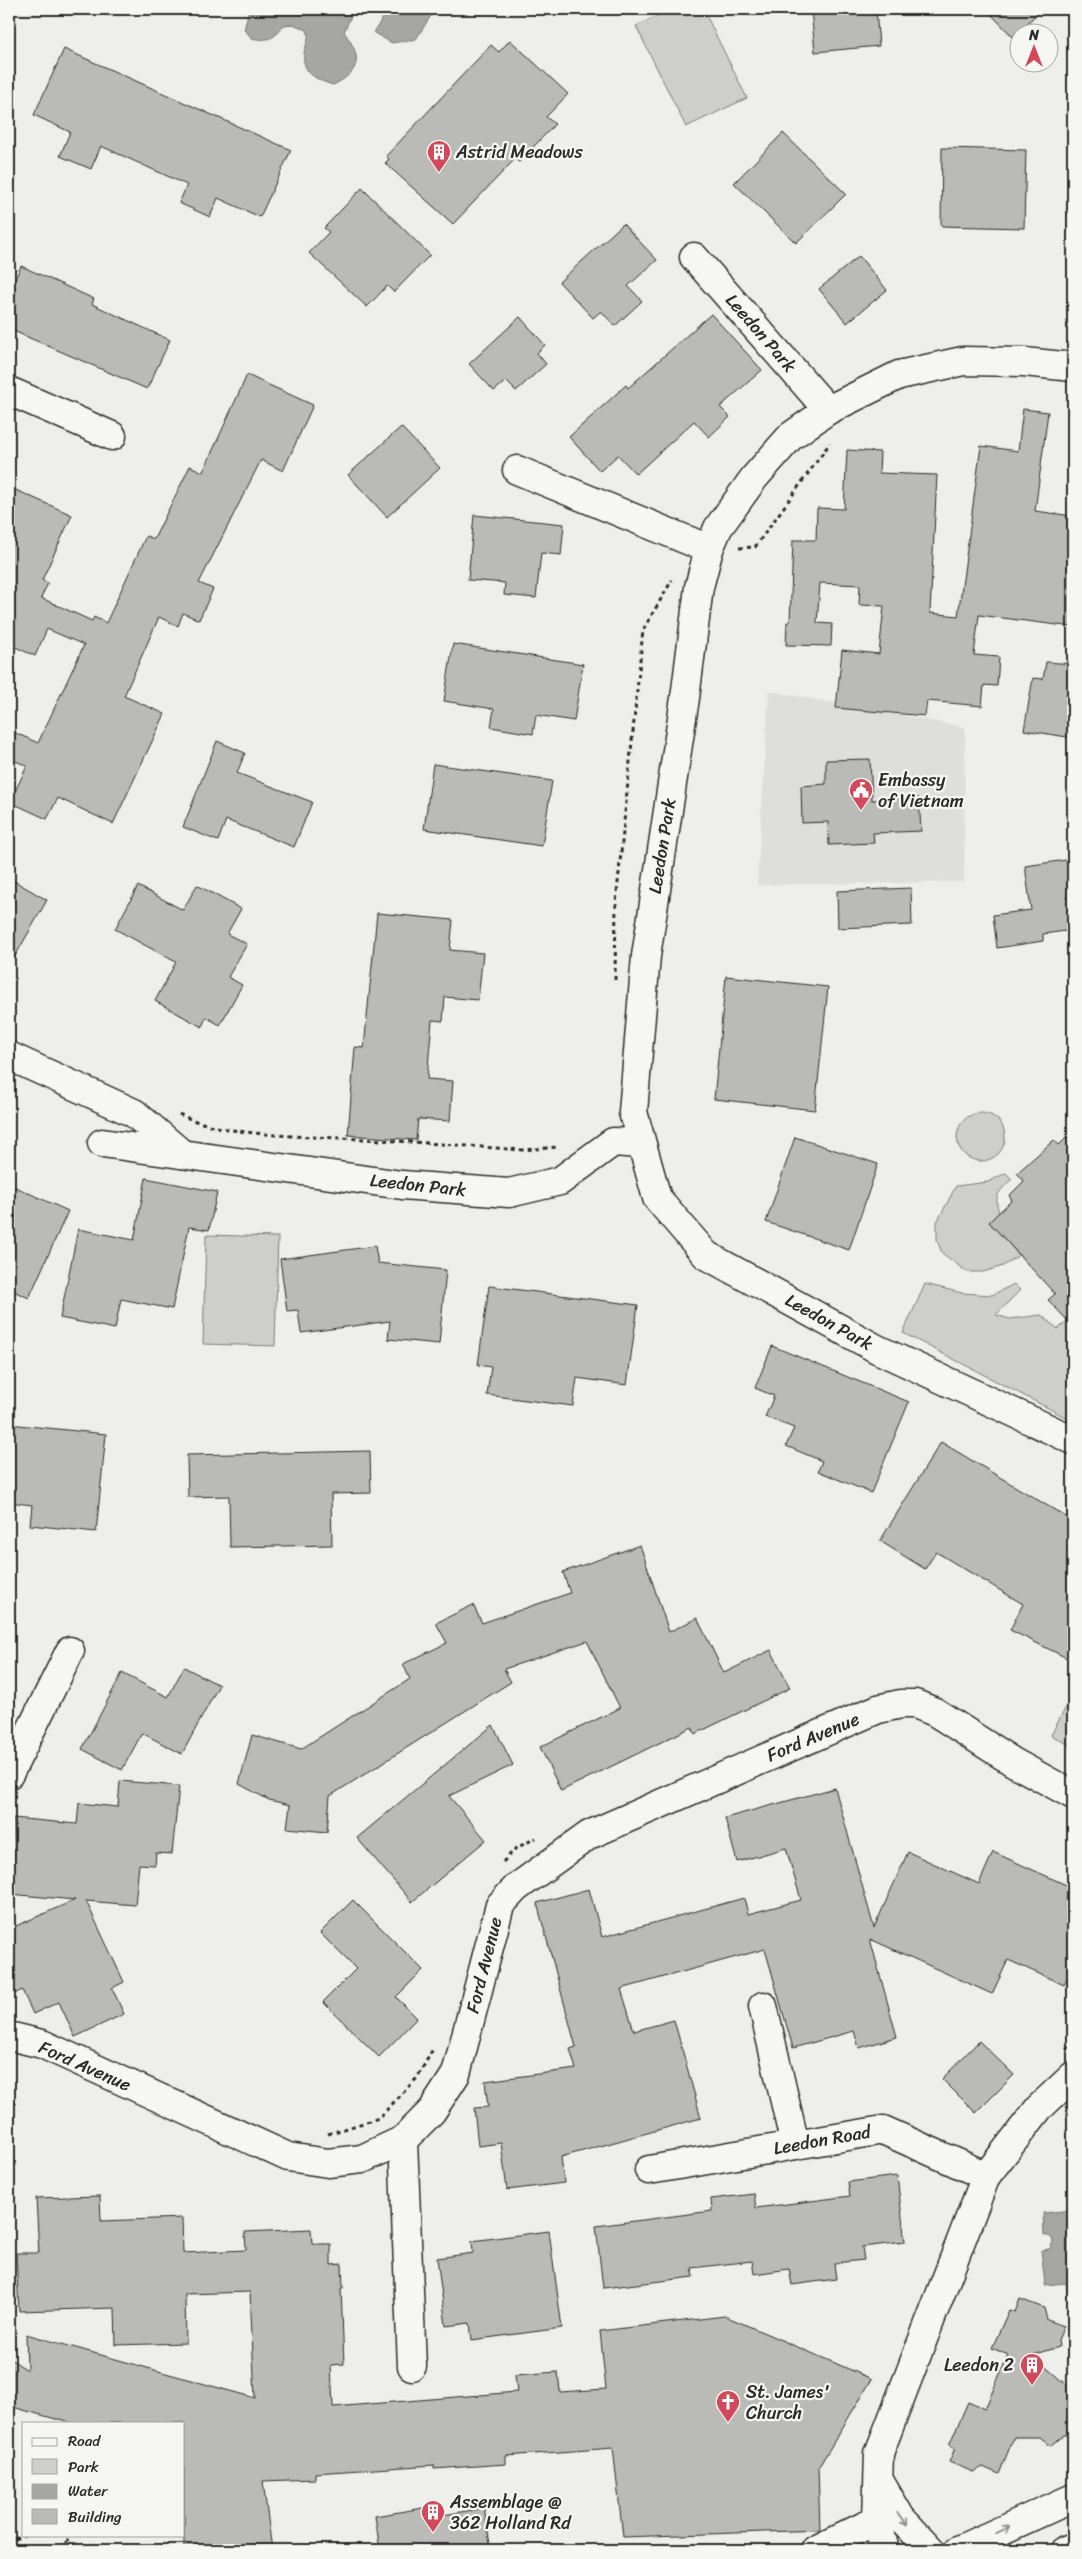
<svg xmlns="http://www.w3.org/2000/svg" width="1082" height="2559" viewBox="0 0 1082 2559" font-family="Sriracha,sans-serif">
  <rect width="100%" height="100%" fill="#eeeeea"/>
  <filter id="ink" filterUnits="userSpaceOnUse"><feTurbulence type="fractalNoise" baseFrequency=".02" numOctaves="2"/><feDisplacementMap in="SourceGraphic" scale="10" xChannelSelector="R" yChannelSelector="G"/><feConvolveMatrix kernelMatrix="1 2 1 2 8 2 1 2 1" color-interpolation-filters="sRGB"/></filter>
  <g filter="url(#ink)">
    <polygon fill="#dededb" points="769,691 965,727 964,882 757,885"/>
    <g fill="#cececa" stroke="#7c7c7a">
      <polygon points="672,9 703,9 747,98 686,127 636,26"/>
      <circle cx="981" cy="1137" r="24"/>
      <path d="M1006,1173l6,6c-12,11 -19,17 -13,33l-10,10 30,33 -16,11 -20,6h-16l-25,-19 -5,-13v-18l19,-36 32,-4z"/>
      <polygon points="206,1235 278,1237 275,1346 203,1344"/>
      <polygon points="925,1284 962,1293 992,1295 1014,1284 1020,1290 996,1315 1010,1319 1041,1315 1058,1329 1073,1317 1073,1421 903,1333"/>
      <polygon points="1073,1694 1073,1747 1051,1735"/>
    </g>
    <g fill="#a6a6a3" stroke="#757573">
      <path d="M249,9h105l-10,23c18,24 18,39 -11,53 -16,-5 -32,-12 -29,-32 2,-10 6,-13 3,-23l-14,-6 -9,1c-8,13 -17,17 -32,13l-8,-8z"/>
      <polygon points="387,9 423,9 426,13 432,14 416,39 392,43 374,33"/>
      <polygon points="1073,2210 1073,2296 1068,2297 1066,2283 1045,2285 1041,2250 1050,2249 1053,2242 1051,2237 1044,2235 1043,2213"/>
    </g>
    <g fill="#babab7" stroke="#2b2b2b">
      <polygon points="811,9 876,9 879,46 815,52"/>
      <polygon points="986,9 1042,9 1013,37"/>
      <polygon points="510,40 568,94 546,117 555,124 519,162 515,159 453,224 385,163 389,159 386,156 491,45 499,52"/>
      <polygon points="64,49 291,150 260,217 218,198 210,217 179,203 187,185 101,146 91,169 60,156 70,132 34,115"/>
      <polygon points="783,133 846,194 796,243 734,183"/>
      <polygon points="942,148 1026,150 1024,228 941,226"/>
      <polygon points="362,188 430,255 394,292 387,286 367,307 309,253 329,232 324,228"/>
      <polygon points="623,224 657,260 628,286 642,301 615,326 601,311 593,318 559,282"/>
      <polygon points="859,256 887,290 847,323 819,289"/>
      <polygon points="21,266 94,299 92,304 170,340 147,389 9,329 9,292"/>
      <polygon points="711,314 762,370 720,407 730,417 709,437 694,421 636,474 618,455 600,471 569,437 626,385 628,388"/>
      <polygon points="520,317 545,345 537,353 546,364 516,391 506,381 494,391 469,364"/>
      <polygon points="247,375 313,405 283,471 261,460 199,583 213,589 199,620 183,613 178,626 159,617 124,696 165,714 113,824 58,798 47,819 10,802 27,766 9,758 9,730 38,743 84,645 47,629 35,656 9,644 9,487 72,515 42,580 48,583 41,598 92,621 94,617 106,623 146,536 154,539 190,466 203,472"/>
      <polygon points="1023,409 1048,412 1035,511 1073,516 1073,627 979,615 974,655 999,657 997,686 984,685 982,706 927,701 925,716 836,708 842,650 879,654 884,606 859,605 860,585 820,583 817,623 832,624 831,646 786,645 787,622 790,622 793,540 816,540 817,508 844,509 847,450 880,452 879,473 937,475 930,613 958,616 981,446 1018,451"/>
      <polygon points="401,427 440,468 387,517 348,475"/>
      <polygon points="474,515 564,524 561,555 541,553 536,598 504,595 505,583 468,580"/>
      <polygon points="453,644 583,664 574,721 536,715 533,734 491,727 494,709 444,701"/>
      <polygon points="1046,662 1073,664 1073,738 1024,730 1033,678 1043,679"/>
      <polygon points="217,741 245,753 237,773 312,802 294,847 226,820 218,841 183,827"/>
      <polygon points="870,759 872,800 919,798 921,831 873,833 874,843 829,845 828,822 802,823 801,786 826,784 826,760"/>
      <polygon points="433,764 552,781 542,846 424,829"/>
      <polygon points="1073,859 1073,930 1043,934 1043,941 997,948 993,915 1031,910 1025,866"/>
      <polygon points="9,878 47,900 9,967"/>
      <polygon points="197,885 241,909 227,934 247,944 228,977 242,985 220,1025 206,1017 202,1027 155,1001 176,962 115,929 138,886 183,910"/>
      <polygon points="911,888 912,925 838,928 837,891"/>
      <polygon points="377,913 453,920 450,950 483,953 478,1000 445,997 443,1021 432,1020 427,1079 453,1081 450,1121 418,1119 416,1140 348,1135 355,1047 364,1048"/>
      <polygon points="726,976 828,987 815,1110 714,1099"/>
      <polygon points="1073,1132 1073,1326 1048,1300 1055,1294 989,1222 1012,1200 1009,1196 1024,1181 1017,1173 1054,1140 1059,1145"/>
      <polygon points="795,1137 878,1164 849,1250 766,1222"/>
      <polygon points="146,1178 217,1192 209,1230 189,1227 172,1309 121,1299 115,1329 60,1318 78,1229 134,1240"/>
      <polygon points="9,1184 68,1211 29,1298 9,1289"/>
      <polygon points="375,1246 378,1263 446,1270 439,1344 388,1339 390,1321 301,1333 298,1310 287,1311 280,1259"/>
      <polygon points="489,1286 638,1305 627,1385 577,1378 573,1406 487,1395 491,1367 478,1365"/>
      <polygon points="772,1346 909,1402 871,1493 818,1471 822,1461 786,1446 794,1428 765,1417 774,1396 755,1388"/>
      <polygon points="9,1424 106,1434 96,1532 30,1525 32,1505 9,1502"/>
      <polygon points="941,1442 1073,1521 1073,1661 1010,1630 1023,1604 936,1552 925,1569 880,1541"/>
      <polygon points="370,1451 371,1493 331,1494 332,1545 230,1547 229,1496 188,1497 187,1455"/>
      <polygon points="640,1545 669,1632 697,1618 724,1673 771,1650 790,1688 695,1734 692,1727 561,1791 540,1747 620,1708 587,1641 504,1669 511,1682 330,1796 327,1832 287,1828 290,1805 269,1800 239,1784 252,1735 301,1749 410,1679 403,1664 447,1643 436,1623 473,1605 482,1623 570,1593 563,1572"/>
      <polygon points="184,1667 219,1685 182,1754 142,1733 122,1770 82,1749 122,1673 168,1697"/>
      <polygon points="493,1725 513,1765 449,1796 486,1840 412,1902 357,1838"/>
      <polygon points="120,1781 179,1786 172,1854 156,1853 155,1865 139,1864 135,1905 86,1901 124,1982 112,1988 124,2014 75,2037 59,2002 33,2014 22,1990 9,1997 9,1929 75,1900 9,1894 13,1818 77,1824 79,1803 118,1807"/>
      <polygon points="835,1788 874,1928 908,1852 979,1884 993,1852 1073,1888 1073,1966 1064,1985 1008,1960 992,1994 870,1939 897,2037 859,2048 854,2031 793,2048 765,1949 621,1989 634,2031 674,2020 701,2118 561,2157 564,2183 507,2190 501,2143 478,2146 474,2108 488,2107 485,2081 576,2069 570,2049 576,2047 537,1903 589,1889 602,1937 744,1898 748,1914 801,1900 786,1848 737,1862 725,1818"/>
      <polygon points="353,1900 423,1970 396,1997 417,2018 379,2057 323,2002 356,1969 320,1933"/>
      <polygon points="979,2041 1014,2075 976,2113 942,2079"/>
      <polygon points="897,2176 905,2242 862,2247 864,2260 834,2263 836,2279 792,2285 789,2269 754,2274 752,2261 692,2268 694,2277 603,2288 596,2226 712,2211 711,2199 754,2194 756,2208 850,2196 848,2182"/>
      <polygon points="100,2196 101,2221 182,2218 183,2253 246,2250 245,2232 311,2229 312,2244 331,2244 331,2265 342,2264 343,2288 341,2288 344,2364 331,2365 333,2407 517,2392 515,2375 558,2372 560,2392 606,2389 600,2331 725,2316 872,2379 818,2468 820,2530 623,2537 613,2448 506,2456 506,2464 434,2469 434,2465 315,2473 315,2479 263,2481 272,2550 184,2550 184,2423 70,2423 9,2406 9,2358 27,2370 26,2334 255,2398 250,2292 185,2294 186,2343 116,2345 115,2308 19,2311 16,2253 39,2253 36,2198"/>
      <polygon points="549,2231 562,2328 472,2340 470,2323 446,2326 437,2258 473,2253 472,2241"/>
      <polygon points="1020,2299 1044,2308 1047,2320 1064,2326 1058,2340 1059,2347 1033,2355 1073,2390 1073,2435 1064,2435 1051,2446 1040,2437 1014,2437 999,2474 983,2467 973,2472 949,2462 955,2448 949,2445 968,2402 985,2409 1008,2355 992,2348 1009,2310 1015,2312"/>
      <polygon points="441,2505 443,2515 484,2508 491,2550 380,2550 375,2516"/>
    </g>
    <g fill="none" stroke-linecap="round" stroke-linejoin="round">
      <g stroke="#2b2b2b" stroke-width="31">
        <g id="minor">
          <polyline points="694,257 828,410"/>
          <polyline points="1073,367 1024,362 963,361 899,375 828,410 791,436 754,478 718,528 709,549 699,587 685,698 646,956 633,1112 657,1198 706,1255 877,1349 1073,1440"/>
          <polyline points="9,391 112,436"/>
          <polyline points="517,470 709,549"/>
          <polyline points="9,1056 134,1113 182,1154"/>
          <polyline points="102,1143 402,1185 509,1193 560,1181 613,1142 640,1144"/>
          <polyline points="9,1774 70,1651"/>
          <polyline points="763,2006 795,2145"/>
          <polyline points="9,2036 42,2044 288,2157 328,2163 362,2159 403,2140 432,2111 456,2074 500,1905 516,1888 589,1835 878,1709 901,1704 915,1704 935,1712 1013,1762 1073,1795"/>
          <polyline points="403,2140 412,2366"/>
          <polyline points="649,2170 883,2130 986,2176"/>
          <polyline points="880,2482 901,2518 931,2550"/>
          <polyline points="815,2550 877,2520"/>
          <polyline points="885,2550 877,2520 879,2453 986,2176 1039,2108 1073,2076"/>
        </g>
      </g>
      <g stroke="#2b2b2b" stroke-width="31">
        <g id="major">
          <polyline points="958,2550 1073,2498"/>
          <polyline points="1065,2550 1073,2547"/>
        </g>
      </g>
      <g stroke="#2b2b2b" stroke-width="3" stroke-dasharray="4 4" stroke-linecap="butt">
        <polyline points="739,548 755,547 830,443"/>
        <polyline points="615,980 616,903 643,630 672,580"/>
        <path d="M179,1114c47,24 130,22 184,25 53,3 106,7 159,11l37,-3"/>
        <polyline points="503,1862 516,1848 536,1838"/>
        <polyline points="1066,2049 1073,2042"/>
        <polyline points="328,2134 379,2118 417,2078 433,2049"/>
        <polyline points="9,2544 11,2540 27,2535"/>
        <polyline points="62,2550 71,2535"/>
      </g>
      <use href="#minor" stroke="#f6f6f2" stroke-width="28"/>
      <use href="#major" stroke="#f6f6f2" stroke-width="28"/>
    </g>
    <defs><path id="oneway-shaft" d="M-6 0H5M1.5-3L5.5 0L1.5 3" fill="none" stroke-width="1.6" stroke-linecap="round" stroke-linejoin="round" transform="scale(1.25)"/></defs>
    <g stroke="#90908e">
      <use href="#oneway-shaft" transform="translate(902 2519) rotate(54)"/>
      <use href="#oneway-shaft" transform="translate(1003 2530) rotate(-25)"/>
    </g>
  </g>
  <defs>
    <g id="building-pin" transform="scale(1.25)"><path d="M0 17L-7.5 6A9.5 9.5 0 1 1 7.5 6Z" fill="#d1495b" stroke="#f6f6f2"/><path d="M-4-6H4V6H1V3H-1V6H-4ZM-2.5-4.3h1.7v1.8h-1.7ZM.8-4.3h1.7v1.8H.8ZM-2.5-1h1.7V.8h-1.7ZM.8-1h1.7V.8H.8Z" fill="#fff"/></g>
    <g id="civic-pin" transform="scale(1.25)"><path d="M0 17L-7.5 6A9.5 9.5 0 1 1 7.5 6Z" fill="#d1495b" stroke="#f6f6f2"/><path d="M-.6-6.5H3V-4.5H.6V-3L4-1V1h2V6H-6V1h2V-1L-.6-3ZM-1.2 2.5V6h2.4V2.5Z" fill="#fff"/></g>
    <g id="church-pin" transform="scale(1.25)"><path d="M0 17L-7.5 6A9.5 9.5 0 1 1 7.5 6Z" fill="#d1495b" stroke="#f6f6f2"/><path d="M-1.2-6h2.4v3.5h3.3v2.4h-3.3V6h-2.4V-.1h-3.3v-2.4h3.3Z" fill="#fff"/></g>
  </defs>
  <g fill-rule="evenodd">
    <use href="#building-pin" x="439" y="152"/>
    <use href="#civic-pin" x="861" y="790"/>
    <use href="#building-pin" x="1032" y="2365"/>
    <use href="#church-pin" x="728" y="2402"/>
    <use href="#building-pin" x="433" y="2512"/>
  </g>
  <g text-anchor="middle" dominant-baseline="central" stroke-width="4.5" stroke-linejoin="round" paint-order="stroke">
    <g font-size="18" fill="#2b2b2b" stroke="#f6f6f2" text-anchor="start">
      <text x="456" y="152">Astrid Meadows</text>
      <text x="878" y="780">Embassy<tspan x="878" dy="21">of Vietnam</tspan></text>
      <text x="1014" y="2365" text-anchor="end">Leedon 2</text>
      <text x="746" y="2392">St. James'<tspan x="746" dy="21">Church</tspan></text>
      <text x="450" y="2502">Assemblage @<tspan x="450" dy="21">362 Holland Rd</tspan></text>
    </g>
    <g font-size="18" fill="#2b2b2b" stroke="#f6f6f2">
      <text transform="translate(761 333) rotate(49)">Leedon Park</text>
      <text transform="translate(662 846) rotate(-81)">Leedon Park</text>
      <text transform="translate(418 1185) rotate(6)">Leedon Park</text>
      <text transform="translate(829 1322) rotate(29)">Leedon Park</text>
      <text transform="translate(813 1737) rotate(-23)">Ford Avenue</text>
      <text transform="translate(484 1965) rotate(-76)">Ford Avenue</text>
      <text transform="translate(85 2066) rotate(24)">Ford Avenue</text>
      <text transform="translate(822 2140) rotate(-10)">Leedon Road</text>
    </g>
  </g>
  <rect width="1082" height="2559" fill="none" stroke="#f6f6f2" stroke-width="30"/>
  <rect x="15" y="15" width="1052" height="2529" fill="none" stroke="#2b2b2b" stroke-width="2" filter="url(#ink)"/>
  <rect x="22" y="2422" width="162" height="115" fill="#f6f6f2" stroke="#a5a5a2"/>
  <rect x="32" y="2438" width="25" height="8" fill="#f6f6f2" stroke="#a5a5a2"/>
  <text x="68" y="2446" font-size="15" fill="#2b2b2b">Road</text>
  <rect x="32" y="2459" width="25" height="15" fill="#cececa" stroke="#a5a5a2"/>
  <text x="68" y="2472" font-size="15" fill="#2b2b2b">Park</text>
  <rect x="32" y="2484" width="25" height="15" fill="#a6a6a3" stroke="#a5a5a2"/>
  <text x="68" y="2496" font-size="15" fill="#2b2b2b">Water</text>
  <rect x="32" y="2509" width="25" height="15" fill="#babab7" stroke="#a5a5a2"/>
  <text x="68" y="2522" font-size="15" fill="#2b2b2b">Building</text>
  <g transform="translate(1034 48)"><circle r="24" fill="#f6f6f2" stroke="#a5a5a2"/>
  <path d="M0-4L9 19L0 12L-9 19Z" fill="#d1495b"/>
  <text y="-8" font-size="14" font-weight="bold" text-anchor="middle" fill="#2b2b2b">N</text>
  </g>
</svg>
